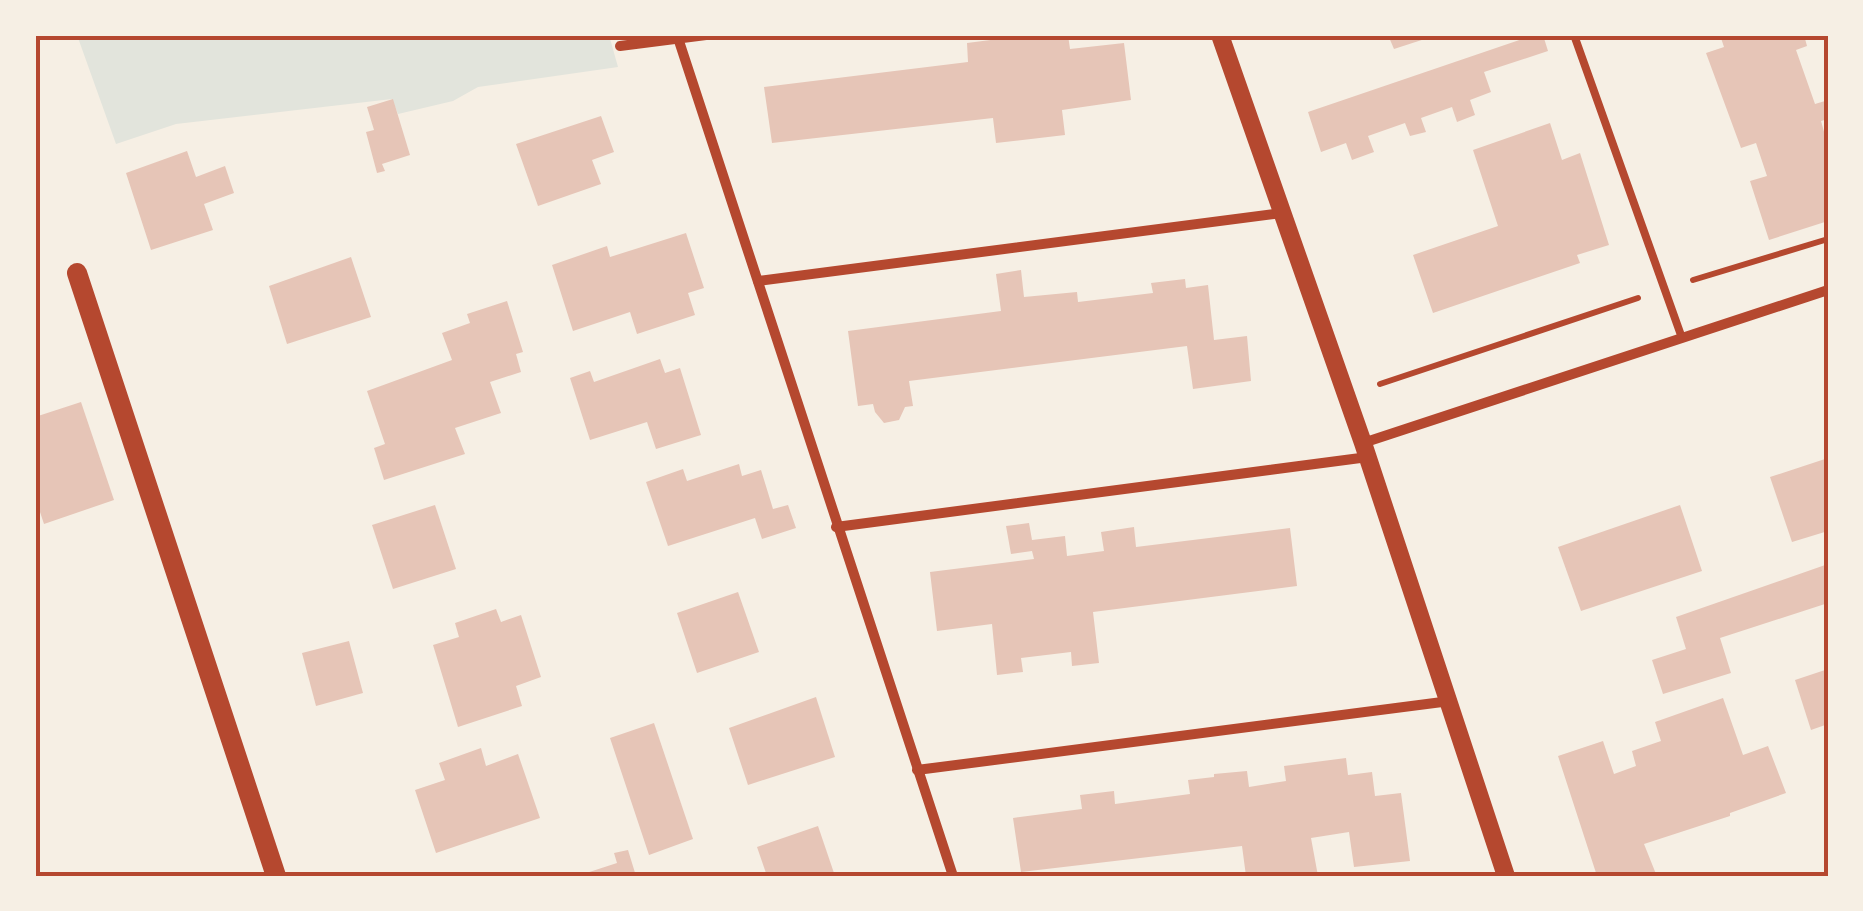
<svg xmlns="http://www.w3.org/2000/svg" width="1863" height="911" viewBox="0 0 1863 911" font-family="'Zilla Slab',serif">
  <rect width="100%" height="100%" fill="#f6efe4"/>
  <polygon fill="#e2e4dc" points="77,35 609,35 618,67 478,87 453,101 398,114 392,99 176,124 116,144"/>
  <g fill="#e6c5b7">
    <polygon points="1029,35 1068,35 1070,49 1124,43 1131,100 1062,110 1065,135 996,143 993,118 772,143 764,87 968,62 967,43"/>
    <polygon points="1388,35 1434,35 1434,36 1394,49"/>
    <polygon points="1534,35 1543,35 1548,51 1484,72 1491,92 1470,100 1475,115 1457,122 1452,107 1421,118 1426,132 1410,136 1405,123 1368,136 1374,152 1352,160 1346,143 1321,152 1308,112"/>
    <polygon points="1720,35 1804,35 1807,46 1796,50 1815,104 1825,101 1828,111 1828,119 1821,121 1828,146 1828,221 1769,240 1750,181 1767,176 1756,143 1741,148 1706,53 1724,47"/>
    <polygon points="393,99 410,155 382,164 385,171 377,173 366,132 374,130 367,107"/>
    <polygon points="601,116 614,152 592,160 601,184 538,206 516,144"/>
    <polygon points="1550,123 1562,160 1580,153 1609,245 1577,255 1580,263 1433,313 1413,255 1498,226 1473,150"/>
    <polygon points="187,151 196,177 225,166 234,193 204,204 213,230 151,250 126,173"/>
    <polygon points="686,233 704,288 688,293 695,315 637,334 630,312 573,331 552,265 607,246 610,257"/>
    <polygon points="351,257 371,317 287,344 269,286"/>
    <polygon points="1021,270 1024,297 1077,292 1078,302 1153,293 1151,283 1185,279 1186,288 1208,285 1214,340 1247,336 1251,381 1193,389 1187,346 909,381 913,406 905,407 899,420 884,423 875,412 873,404 858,406 848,331 1001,311 996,274"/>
    <polygon points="507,301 523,352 516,354 521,372 490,382 501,413 455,428 465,454 384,480 374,448 385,444 367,391 452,360 442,333 470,323 467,314"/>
    <polygon points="660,359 665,373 680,368 701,435 656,449 647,422 590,440 570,378 590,371 594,382"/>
    <polygon points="81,402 114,500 44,524 35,497 35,417"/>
    <polygon points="1828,458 1828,531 1792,542 1770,477"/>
    <polygon points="739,464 742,476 761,470 773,509 788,505 796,528 762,539 755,518 668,546 646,482 683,469 687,481"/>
    <polygon points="435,505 456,569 393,589 372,525"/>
    <polygon points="1680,505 1702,571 1581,611 1558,547"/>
    <polygon points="1029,523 1032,540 1065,536 1067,556 1104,551 1101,532 1134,527 1136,547 1290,528 1297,586 1093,612 1099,663 1072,666 1071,652 1021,658 1023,672 997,675 992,624 937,631 930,572 1034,559 1032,551 1011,554 1006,526"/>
    <polygon points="1828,564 1828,603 1720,638 1731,673 1663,694 1652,660 1686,649 1676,617"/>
    <polygon points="738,592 759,652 697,673 677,613"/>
    <polygon points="496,609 501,622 521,615 541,677 516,686 522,706 458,727 433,645 459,637 455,623"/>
    <polygon points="349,641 363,693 316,706 302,653"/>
    <polygon points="1828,669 1828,724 1811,730 1795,680"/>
    <polygon points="816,697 835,757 748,785 729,728"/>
    <polygon points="1723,698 1743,755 1768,746 1786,793 1730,813 1730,816 1644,844 1656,874 1597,876 1558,756 1603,741 1614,774 1636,766 1632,751 1661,741 1655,722"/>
    <polygon points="654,723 693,839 649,855 610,738"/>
    <polygon points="481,748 486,766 518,754 540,818 436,853 415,790 445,780 439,763"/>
    <polygon points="1346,758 1348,775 1372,772 1375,796 1401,793 1410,861 1354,867 1349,832 1311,838 1318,876 1246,876 1242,846 1021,872 1013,818 1082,809 1080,795 1114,791 1115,804 1190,794 1188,780 1214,777 1214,774 1247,771 1249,787 1286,781 1284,766"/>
    <polygon points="818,826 835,876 767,876 757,847"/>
    <polygon points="628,850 636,876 577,876 617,863 614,853"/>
  </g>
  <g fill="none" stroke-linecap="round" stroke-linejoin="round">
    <g stroke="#b5482f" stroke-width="6">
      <polyline points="1693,280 1828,239"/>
      <polyline points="1380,384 1638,298"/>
    </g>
    <polyline stroke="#b5482f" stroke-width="8" points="1574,35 1682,338"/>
    <g stroke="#b5482f" stroke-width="10">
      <polyline points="678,38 953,876"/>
      <polyline points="620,46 706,35"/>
      <polyline points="758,281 1282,213"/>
      <polyline points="1363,443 1828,290"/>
      <polyline points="836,527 1368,457"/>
      <polyline points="917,770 1450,701"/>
    </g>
    <polyline stroke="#b5482f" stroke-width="18" points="1220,35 1363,443 1506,876"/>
    <polyline stroke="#b5482f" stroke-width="20" points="77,273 276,876"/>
  </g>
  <rect width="1863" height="911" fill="none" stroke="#f6efe4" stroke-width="75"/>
  <rect x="38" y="38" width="1788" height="836" fill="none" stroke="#b5482f" stroke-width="4"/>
</svg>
